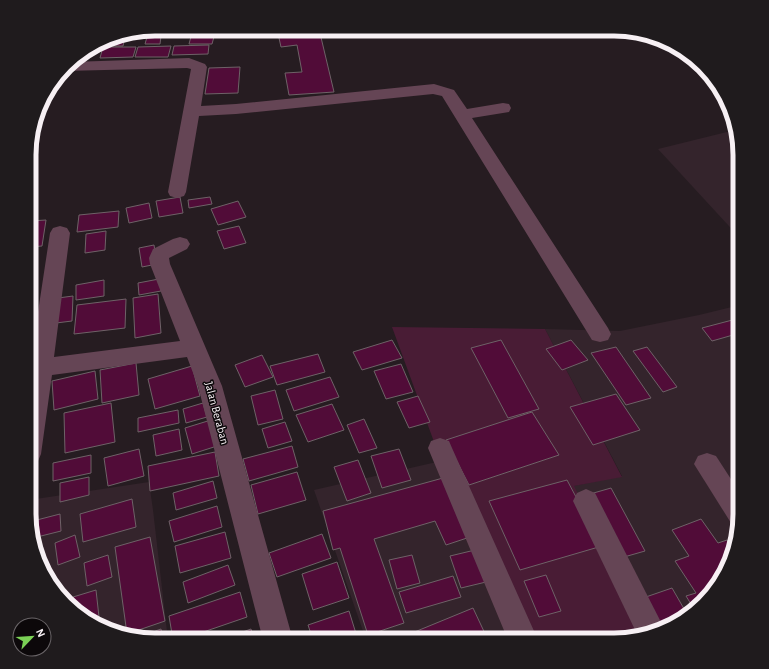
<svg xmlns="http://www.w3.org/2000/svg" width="769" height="669" viewBox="0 0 769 669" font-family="'Alegreya Sans',sans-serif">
  <rect width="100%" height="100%" fill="#261c21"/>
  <g fill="#34242c">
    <polygon points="735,130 740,147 740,238 658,149"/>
    <polygon points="740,305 740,514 730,562 703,603 669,627 648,633 573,486 622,476 545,329 620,331 699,315"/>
    <polygon points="441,461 528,640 342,640 363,631 314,490"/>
    <polygon points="149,482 153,510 168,640 155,640 107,630 66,603 42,569 29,522 29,500"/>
  </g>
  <polygon fill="#491c35" points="392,327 545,329 622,477 574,486 648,633 622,640 528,640 441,461"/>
  <g fill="#510c38" stroke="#6e6267">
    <polygon points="277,29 319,29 334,92 289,95 285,73 302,72 297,45 281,47"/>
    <polygon points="192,33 215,33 212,44 189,44"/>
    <polygon points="161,36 160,44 145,44 147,37"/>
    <polygon points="125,37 123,46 111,46 114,38"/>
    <polygon points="209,45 208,54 172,55 174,46"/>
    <polygon points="171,46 168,57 135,57 138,47"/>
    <polygon points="103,47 136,47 133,57 100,58"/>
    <polygon points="240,67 238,93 205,94 209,68"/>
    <polygon points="180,197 183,213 159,217 156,201"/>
    <polygon points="210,197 212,204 189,208 188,200"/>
    <polygon points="238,201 246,217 218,225 211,209"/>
    <polygon points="149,203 152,218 129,223 126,208"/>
    <polygon points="119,211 118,227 77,232 79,215"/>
    <polygon points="46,220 42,246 30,247 30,221"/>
    <polygon points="239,226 246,243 224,249 217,231"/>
    <polygon points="106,231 105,250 85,253 86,234"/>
    <polygon points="154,245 157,264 142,267 139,248"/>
    <polygon points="34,261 31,279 30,279 30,262"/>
    <polygon points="159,279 161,291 139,295 138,283"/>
    <polygon points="104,280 104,296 76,300 76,285"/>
    <polygon points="158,294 161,333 135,338 133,298"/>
    <polygon points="73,296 72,321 56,323 58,298"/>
    <polygon points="126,299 125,328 74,334 77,305"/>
    <polygon points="740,318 740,333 712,341 702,328"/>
    <polygon points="392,340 402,358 362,370 353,352"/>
    <polygon points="501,340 539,409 508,418 471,348"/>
    <polygon points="571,340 588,360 562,370 546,349"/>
    <polygon points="616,347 651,398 626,405 591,353"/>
    <polygon points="647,347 677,387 663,392 633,351"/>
    <polygon points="318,354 325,372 277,385 270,366"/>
    <polygon points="262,355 273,377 245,387 235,365"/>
    <polygon points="136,363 139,395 102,403 100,370"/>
    <polygon points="401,364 413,392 386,399 374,371"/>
    <polygon points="192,366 200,396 155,409 148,379"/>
    <polygon points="95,371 98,399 54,410 52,381"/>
    <polygon points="330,377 339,397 294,411 286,390"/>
    <polygon points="275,390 283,419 258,425 251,396"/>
    <polygon points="616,394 640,430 593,445 570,407"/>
    <polygon points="418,396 430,422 409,428 397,402"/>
    <polygon points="111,403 115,442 65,453 64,413"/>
    <polygon points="203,403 207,417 186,423 183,409"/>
    <polygon points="332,404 344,430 308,442 296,415"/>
    <polygon points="178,410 179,423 138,432 138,418"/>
    <polygon points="532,412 559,455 469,485 446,440"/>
    <polygon points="364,419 377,448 359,453 347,425"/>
    <polygon points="211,420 217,446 192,454 185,428"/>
    <polygon points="285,422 292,441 268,448 262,429"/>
    <polygon points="179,429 182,450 156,456 153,435"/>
    <polygon points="292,446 298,467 249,481 243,459"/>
    <polygon points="139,449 144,476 108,486 104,458"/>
    <polygon points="399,449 411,480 382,488 371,456"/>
    <polygon points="215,452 219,476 150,491 148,466"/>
    <polygon points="91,455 91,473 53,481 53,463"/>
    <polygon points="358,460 371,493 347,501 334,467"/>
    <polygon points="297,472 306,500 258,514 251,485"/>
    <polygon points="89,477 89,495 60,502 60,483"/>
    <polygon points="443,478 467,538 446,545 435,521 374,539 404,623 368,635 340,548 333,550 323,511"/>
    <polygon points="567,480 602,546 520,570 489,501"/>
    <polygon points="213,481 217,498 176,510 173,493"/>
    <polygon points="611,488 645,551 624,557 590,494"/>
    <polygon points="132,499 136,527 83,542 80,514"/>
    <polygon points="217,506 222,527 174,542 169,521"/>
    <polygon points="60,514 61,531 33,538 29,522"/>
    <polygon points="701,519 718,543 727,540 733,548 730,562 703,603 694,609 686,596 696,593 675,561 689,556 672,530"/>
    <polygon points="225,532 231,558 180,573 175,546"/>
    <polygon points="322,534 331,558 277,577 269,553"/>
    <polygon points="75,535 80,557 58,565 55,543"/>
    <polygon points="150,537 165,621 127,634 115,547"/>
    <polygon points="475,550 486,582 461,588 450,556"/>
    <polygon points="108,555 112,577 87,586 84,563"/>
    <polygon points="412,555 420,583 397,589 389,560"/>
    <polygon points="337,562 349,598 313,610 302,574"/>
    <polygon points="228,565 235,585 188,603 183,582"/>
    <polygon points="546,575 561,611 539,617 524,581"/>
    <polygon points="453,576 461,597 406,613 399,592"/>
    <polygon points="672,588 687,614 669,627 656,631 640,599"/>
    <polygon points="96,590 100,626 74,608 73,597"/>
    <polygon points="240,592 247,617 180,640 173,640 169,616"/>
    <polygon points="473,608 488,640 395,640"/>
    <polygon points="349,611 358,640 313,640 308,625"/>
    <polygon points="161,629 163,640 138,637"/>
    <polygon points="251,629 254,640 220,640"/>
  </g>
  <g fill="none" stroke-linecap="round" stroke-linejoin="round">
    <g fill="#654555" fill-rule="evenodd">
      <polygon points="155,29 206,29 207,31 205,34 200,35 131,37 124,34"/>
      <polygon points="189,58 205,64 207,67 201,106 236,104 434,84 454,90 467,109 503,103 509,104 511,108 509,112 472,118 608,328 611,334 608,340 600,342 592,340 442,96 433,94 236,114 199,116 186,192 184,196 177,198 170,196 168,192 191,69 187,68 64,71 71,62"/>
      <polygon points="60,226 67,228 70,233 54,357 180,341 150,264 149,258 153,249 173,239 180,237 187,239 190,244 187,249 169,258 170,264 222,386 293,640 263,640 198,386 187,357 52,375 41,454 38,461 29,464 30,358 31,358 50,233 53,228"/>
      <polygon points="440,438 449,441 452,448 538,640 508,640 428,448 431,441"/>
      <polygon points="707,453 716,456 740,493 740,514 738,526 731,523 694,464 698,456"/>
      <polygon points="586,489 595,493 664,628 638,636 573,501 577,493"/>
    </g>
  </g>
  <g text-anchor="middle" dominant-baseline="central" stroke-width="3" stroke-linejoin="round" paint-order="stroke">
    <g font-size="12" fill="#f7f0f4" stroke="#0c080a">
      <text transform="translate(217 413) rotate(75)">Jalan Beraban</text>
    </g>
  </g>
  <path d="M0 0H769V669H0ZM155 36H614A119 119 0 0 1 733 155V514A119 119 0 0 1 614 633H155A119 119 0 0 1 36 514V155A119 119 0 0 1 155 36Z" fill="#1f1b1d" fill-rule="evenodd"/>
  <path fill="none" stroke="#f7f0f4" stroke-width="5" d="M155 36H614A119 119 0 0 1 733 155V514A119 119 0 0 1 614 633H155A119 119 0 0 1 36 514V155A119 119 0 0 1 155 36Z"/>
  <g transform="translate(32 637) rotate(65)"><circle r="19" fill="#0c080a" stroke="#6a6568"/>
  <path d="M0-3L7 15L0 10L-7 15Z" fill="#7bd156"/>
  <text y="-6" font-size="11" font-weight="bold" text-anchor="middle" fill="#f7f0f4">N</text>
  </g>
</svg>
